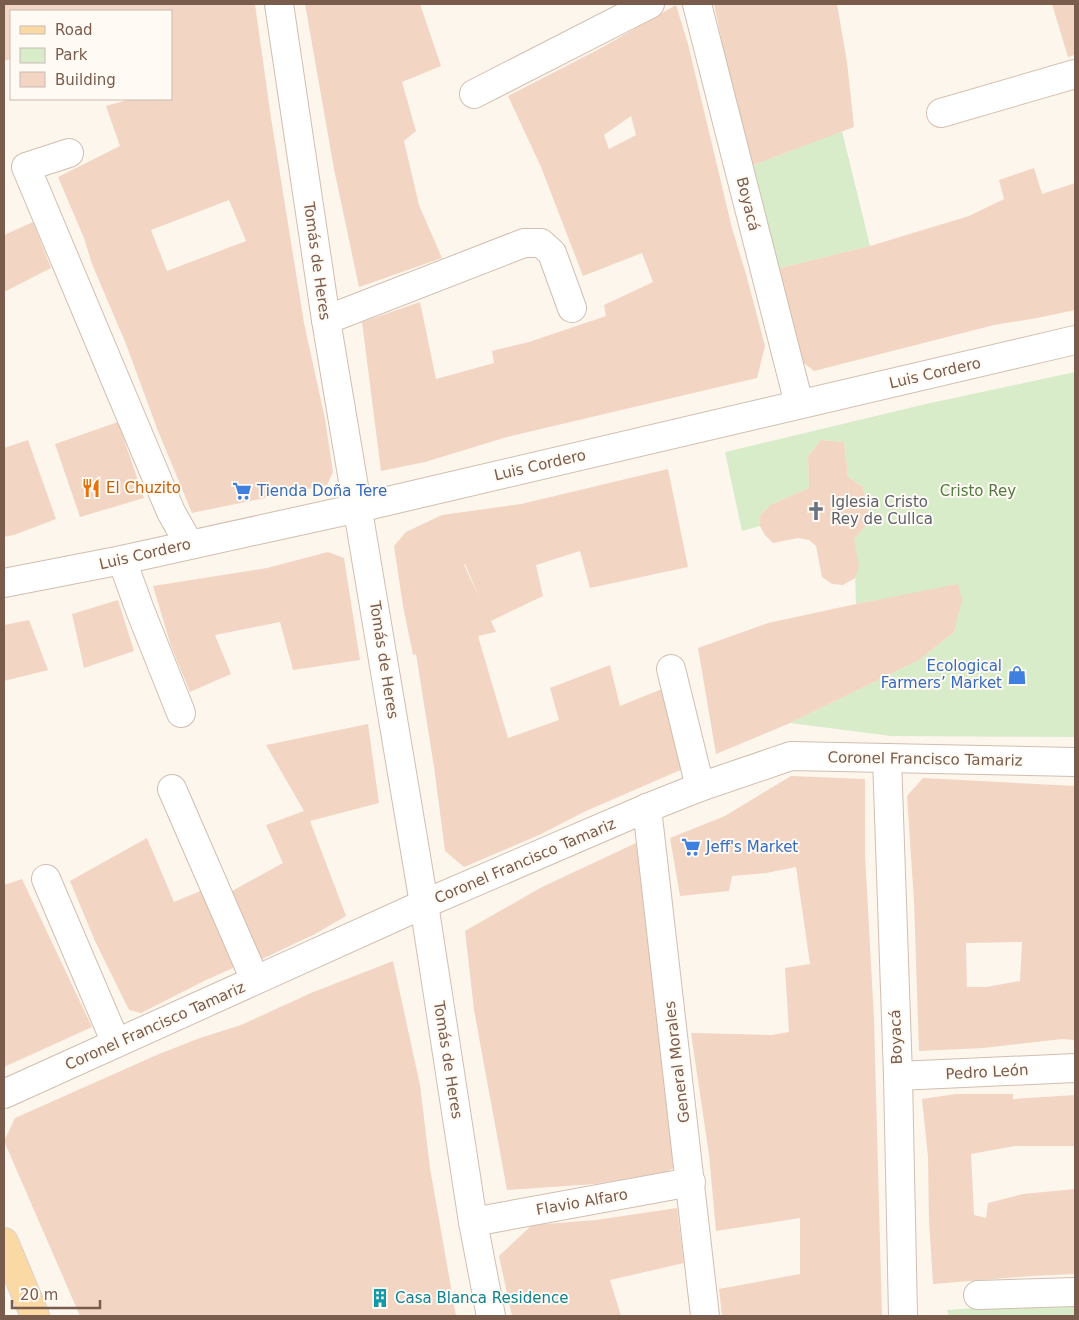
<svg xmlns="http://www.w3.org/2000/svg" width="1079" height="1320" viewBox="0 0 1079 1320" font-family="'DejaVu Sans',sans-serif">
  <rect width="100%" height="100%" fill="#fdf6ec"/>
  <g fill="#d8ecc9">
    <polygon points="842,131 870,246 772,270 751,166"/>
    <polygon points="1075,372 1075,737 891,736 790,723 919,660 954,632 958,585 856,604 854,539 870,521 863,487 848,477 844,442 821,440 808,456 809,488 770,505 760,516 760,526 742,531 725,452 926,404"/>
    <polygon points="1075,1301 1075,1316 949,1316 947,1310"/>
  </g>
  <g fill="#f3d5c3" fill-rule="evenodd">
    <path d="M4,4h251l16,114 33,205 21,96 8,53 -6,13 -135,28 -34,-82 -32,-87 -34,-80 -8,-26 -26,-61 62,-31 -14,-40 25,-7h40v-88h-160v48l-7,2zM229,200l17,41 -79,30 -16,-41z"/>
    <polygon points="305,4 420,4 441,66 402,82 416,131 404,141 419,205 442,258 359,287 334,169"/>
    <polygon points="714,4 837,4 847,62 854,127 751,166 732,91"/>
    <polygon points="1052,4 1075,4 1075,55 1068,57"/>
    <path d="M676,5l12,39 44,184 14,46 19,72 -8,32 -250,59 -82,25 -44,9 -19,-149 58,-20 16,77 58,-16 -2,-12 37,-9 77,-26 -2,-11 49,-23 -11,-29 -59,23 -42,-109 -33,-71 95,-49zM631,116l5,19 -27,14 -5,-14z"/>
    <polygon points="1034,168 1042,194 1075,183 1075,310 1037,318 994,325 814,371 791,353 772,270 870,246 969,216 1004,199 999,180"/>
    <polygon points="33,222 51,268 4,292 4,235"/>
    <polygon points="118,422 144,498 80,517 55,444"/>
    <polygon points="28,440 56,519 14,535 4,537 4,448"/>
    <polygon points="821,440 844,442 848,477 863,487 870,521 854,539 859,566 855,578 843,585 832,584 822,577 816,546 809,540 798,538 773,543 765,535 760,526 760,516 770,505 809,488 808,456"/>
    <path d="M668,469l20,98 -98,21 -10,-37 -44,14 7,31 -52,25 5,11 -18,4 30,102 51,-18 -9,-32 60,-23 10,41 47,-19 18,81 -99,43 -49,25 -73,31 -19,-16 -11,-84 -18,-113 -3,1 -10,-49 -9,-60 12,-14 36,-17 79,-11zM465,564l15,35 -16,-34z"/>
    <polygon points="328,552 344,558 360,660 293,670 280,622 215,635 231,674 190,692 171,646 153,586 267,568"/>
    <polygon points="958,584 962,600 954,632 919,660 790,723 716,754 698,648 768,623 856,604"/>
    <polygon points="118,600 134,651 84,668 72,614"/>
    <polygon points="29,620 48,670 4,681 4,625"/>
    <polygon points="368,724 379,803 310,821 346,916 315,934 258,961 232,891 283,863 266,825 304,811 266,745"/>
    <polygon points="791,776 865,779 865,854 874,1019 882,1316 722,1316 719,1289 800,1274 800,1218 716,1231 709,1155 691,1033 772,1035 789,1032 785,968 810,964 796,867 766,873 732,876 729,891 680,896 670,838 725,816"/>
    <path d="M923,778l152,8v254l-13,-1 -79,9 -64,3 -5,-150 -7,-105zM1022,942l-2,39 -34,6h-19l-1,-44z"/>
    <polygon points="147,838 174,902 205,889 240,965 206,980 141,1013 129,1010 95,941 70,881"/>
    <polygon points="636,843 676,1167 666,1172 595,1184 507,1190 474,1010 465,931 542,887"/>
    <polygon points="22,879 92,1027 4,1067 4,885"/>
    <polygon points="393,961 420,1085 430,1168 456,1316 80,1316 4,1141 15,1118 159,1054 200,1038 241,1025 311,993"/>
    <polygon points="956,1094 1013,1094 1013,1099 1075,1095 1075,1146 1015,1146 971,1154 974,1215 986,1218 988,1203 1023,1194 1075,1189 1075,1274 1031,1276 933,1284 929,1221 928,1157 922,1099"/>
    <polygon points="677,1208 684,1263 610,1280 621,1316 512,1316 499,1256 532,1225 596,1220"/>
  </g>
  <g fill="none" stroke-linecap="round" stroke-linejoin="round">
    <g stroke="#d1beb0" stroke-width="30">
      <g id="street">
        <polyline points="279,4 326,320 424,904 473,1222 491,1316"/>
        <polyline points="697,4 799,404"/>
        <polyline points="474,94 650,4"/>
        <polyline points="69,153 26,167 171,512 189,544"/>
        <polyline points="326,320 524,243 541,243 552,253 572,308"/>
        <polyline points="122,560 140,610 181,713"/>
        <polyline points="4,583 122,560 358,508 1075,340"/>
        <polyline points="671,669 700,787"/>
        <polyline points="887,758 898,1076 903,1316"/>
        <polyline points="172,789 255,980"/>
        <polyline points="647,808 705,1316"/>
        <polyline points="46,879 116,1043"/>
        <polyline points="898,1076 1075,1068"/>
        <polyline points="4,1094 424,904 647,808 700,787 791,756 1075,762"/>
        <polyline points="473,1222 691,1182"/>
        <polyline points="978,1295 1075,1292"/>
      </g>
    </g>
    <g stroke="#d6c0b0" stroke-width="30">
      <polyline id="secondary" points="941,113 1075,74"/>
    </g>
    <g stroke="#dad1cd" stroke-width="30">
      <polyline id="primary" points="4,1242 35,1316"/>
    </g>
    <use href="#street" stroke="#fff" stroke-width="28"/>
    <use href="#secondary" stroke="#fff" stroke-width="28"/>
    <use href="#primary" stroke="#fbd9a5" stroke-width="28"/>
  </g>
  <defs>
    <g id="restaurant-bare" transform="scale(1.5)"><path d="M-5-6h1v4h1v-4h1v4h1v-4h1v5L-1.5 .5V6h-2V.5L-5-1ZM5-6V6H3V1.5H1.5Q1.5-4 5-6Z" fill="#e8710a" stroke="#fffaf3" stroke-width="2.5" paint-order="stroke"/></g>
    <g id="supermarket-bare" transform="scale(1.5)"><path d="M-6-5.5h2.5l.6 2H6L4.5 2H-2.5L-4.4-4H-6ZM-1.5 3.2a1.3 1.3 0 1 0 .1 0ZM3 3.2a1.3 1.3 0 1 0 .1 0Z" fill="#3f7fe0" stroke="#fffaf3" stroke-width="2.5" paint-order="stroke"/></g>
    <g id="church-bare" transform="scale(1.5)"><path d="M-1.2-6h2.4v3.5h3.3v2.4h-3.3V6h-2.4V-.1h-3.3v-2.4h3.3Z" fill="#6b7280" stroke="#fffaf3" stroke-width="2.5" paint-order="stroke"/></g>
    <g id="shop-bare" transform="scale(1.5)"><path d="M-5-2.5h2.3a2.7 3.5 0 0 1 5.4 0H5L5.5 6h-11ZM-1.5-2.5h3a1.5 2.3 0 0 0-3 0Z" fill="#3f7fe0" stroke="#fffaf3" stroke-width="2.5" paint-order="stroke"/></g>
    <g id="building-bare" transform="scale(1.5)"><path d="M-4-6H4V6H1V3H-1V6H-4ZM-2.5-4.3h1.7v1.8h-1.7ZM.8-4.3h1.7v1.8H.8ZM-2.5-1h1.7V.8h-1.7ZM.8-1h1.7V.8H.8Z" fill="#0f9aa8" stroke="#fffaf3" stroke-width="2.5" paint-order="stroke"/></g>
  </defs>
  <g fill-rule="evenodd">
    <use href="#restaurant-bare" x="91" y="488"/>
    <use href="#supermarket-bare" x="242" y="491"/>
    <use href="#church-bare" x="816" y="511"/>
    <use href="#shop-bare" x="1017" y="675"/>
    <use href="#supermarket-bare" x="691" y="847"/>
    <use href="#building-bare" x="380" y="1298"/>
  </g>
  <g text-anchor="middle" dominant-baseline="central" stroke-width="4" stroke-linejoin="round" paint-order="stroke">
    <g font-size="15" fill="#7a5c4d" stroke="#fffaf3">
      <text transform="translate(748 204) rotate(76)">Boyacá</text>
      <text transform="translate(317 261) rotate(82)">Tomás de Heres</text>
      <text transform="translate(935 373) rotate(-13)">Luis Cordero</text>
      <text transform="translate(540 465) rotate(-13)">Luis Cordero</text>
      <text transform="translate(145 554) rotate(-13)">Luis Cordero</text>
      <text transform="translate(384 660) rotate(81)">Tomás de Heres</text>
      <text transform="translate(925 759) rotate(1)">Coronel Francisco Tamariz</text>
      <text transform="translate(525 861) rotate(-23)">Coronel Francisco Tamariz</text>
      <text transform="translate(155 1026) rotate(-24)">Coronel Francisco Tamariz</text>
      <text transform="translate(896 1037) rotate(-92)">Boyacá</text>
      <text transform="translate(448 1060) rotate(81)">Tomás de Heres</text>
      <text transform="translate(677 1062) rotate(-97)">General Morales</text>
      <text transform="translate(987 1072) rotate(-3)">Pedro León</text>
      <text transform="translate(582 1202) rotate(-10)">Flavio Alfaro</text>
    </g>
    <g font-size="15" fill="#c56008" stroke="#fffaf3" text-anchor="start">
      <text x="106" y="488">El Chuzito</text>
    </g>
    <g font-size="15" fill="#366cbe" stroke="#fffaf3" text-anchor="start">
      <text x="257" y="491">Tienda Doña Tere</text>
      <text x="1002" y="666" text-anchor="end">Ecological<tspan x="1002" dy="17">Farmers’ Market</tspan></text>
      <text x="706" y="847">Jeff's Market</text>
    </g>
    <g font-size="15" fill="#537a41" stroke="#fffaf3">
      <text x="978" y="491">Cristo Rey</text>
    </g>
    <g font-size="15" fill="#5b616d" stroke="#fffaf3" text-anchor="start">
      <text x="831" y="502">Iglesia Cristo<tspan x="831" dy="17">Rey de Cullca</tspan></text>
    </g>
    <g font-size="15" fill="#0d838f" stroke="#fffaf3" text-anchor="start">
      <text x="395" y="1298">Casa Blanca Residence</text>
    </g>
  </g>
  <rect width="1079" height="1320" fill="none" stroke="#7a5c4d" stroke-width="10"/>
  <rect x="10" y="10" width="162" height="90" fill="#fffaf3" stroke="#cabbb1"/>
  <rect x="20" y="26" width="25" height="8" fill="#fbd9a5" stroke="#cabbb1"/>
  <text x="55" y="35" font-size="15" fill="#7a5c4d">Road</text>
  <rect x="20" y="48" width="25" height="15" fill="#d8ecc9" stroke="#cabbb1"/>
  <text x="55" y="60" font-size="15" fill="#7a5c4d">Park</text>
  <rect x="20" y="72" width="25" height="15" fill="#f3d5c3" stroke="#cabbb1"/>
  <text x="55" y="85" font-size="15" fill="#7a5c4d">Building</text>
  <path d="M12 1300v8h88v-8" fill="none" stroke="#7a5c4d" stroke-width="2.5"/>
  <text x="20" y="1300" font-size="15" fill="#7a5c4d" stroke="#fffaf3" stroke-width="4" paint-order="stroke">20 m</text>
</svg>
